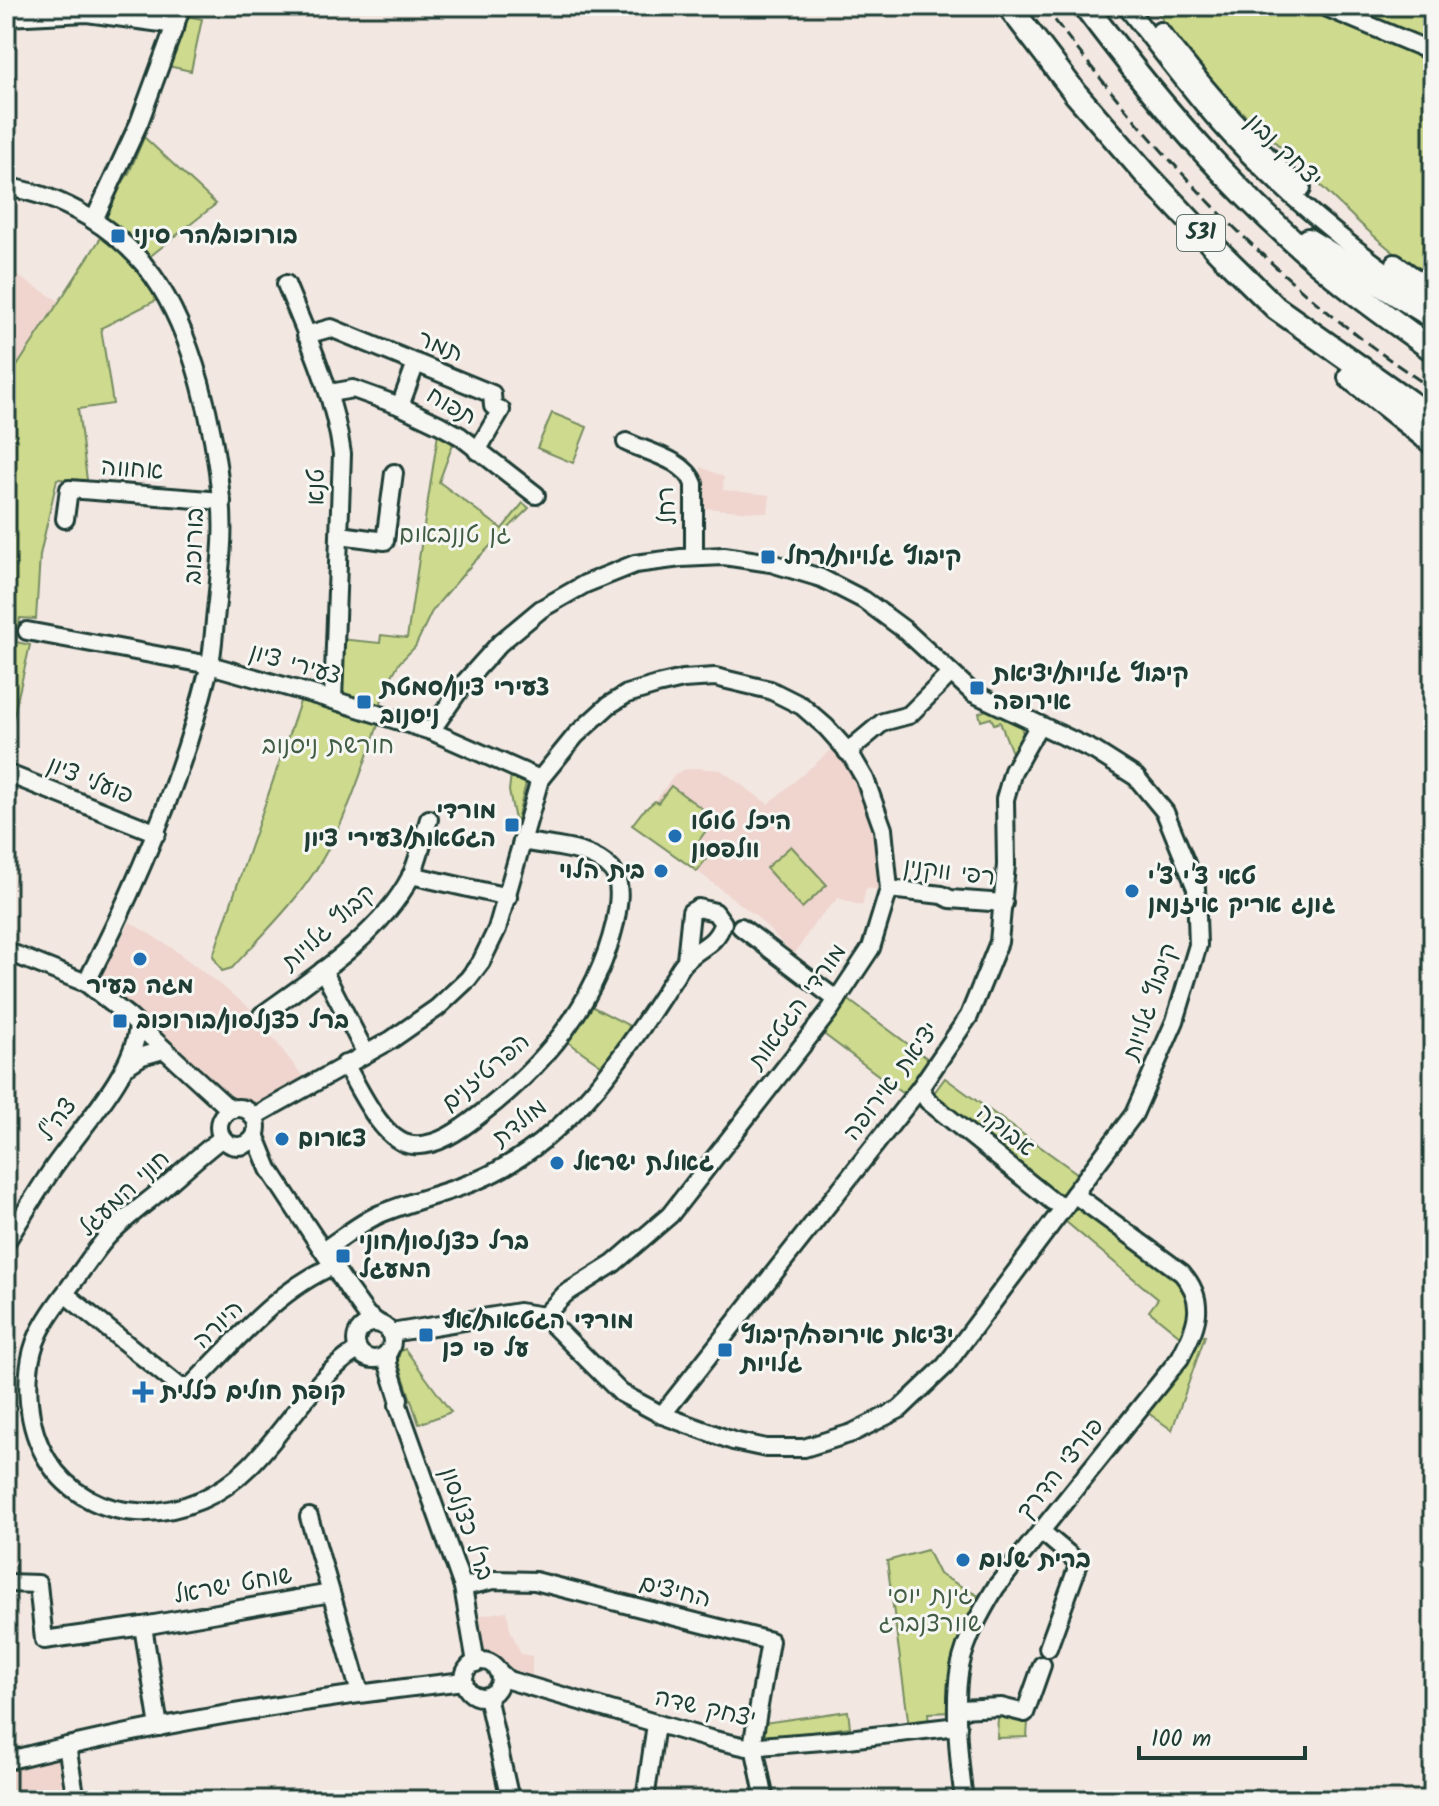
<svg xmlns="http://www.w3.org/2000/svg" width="1439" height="1806" viewBox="0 0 1439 1806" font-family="Kalam,'Playpen Sans Hebrew',sans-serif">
  <rect width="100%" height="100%" fill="#f3e7e2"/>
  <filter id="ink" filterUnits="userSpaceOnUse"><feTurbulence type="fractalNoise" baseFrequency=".0125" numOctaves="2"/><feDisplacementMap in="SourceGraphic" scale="16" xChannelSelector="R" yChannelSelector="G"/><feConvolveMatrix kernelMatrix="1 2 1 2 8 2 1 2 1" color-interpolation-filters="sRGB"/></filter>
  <g filter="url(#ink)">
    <g fill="#efd5ce">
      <polygon points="11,272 59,301 19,365 6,357 6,273"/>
      <polygon points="701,467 724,477 723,490 770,495 768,513 701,508"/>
      <polygon points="836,746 862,783 879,836 881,890 866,888 862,906 838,898 816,921 794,955 756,916 697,871 706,859 697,852 695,846 714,819 655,801 674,776 682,770 696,768 721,770 768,804"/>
      <polygon points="130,922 172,948 250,1008 304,1078 262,1104 254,1105 236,1103 216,1087 99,979"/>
      <polygon points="507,1611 510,1629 521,1654 532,1656 532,1682 518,1680 485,1651 476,1616"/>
      <polygon points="57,1755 64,1800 6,1800 6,1770"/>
    </g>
    <g fill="#cedb8e" stroke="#768c61" stroke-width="2">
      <path d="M1152,6h281v275c-51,-33 -92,-75 -134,-117 -18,-18 -38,-33 -55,-50 -34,-33 -63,-71 -92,-108z"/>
      <polygon points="183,15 202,19 191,71 168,66"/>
      <polygon points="144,137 216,204 148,258 101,213 129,173"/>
      <polygon points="104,233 130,255 161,298 101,328 113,404 78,409 87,480 57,479 40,555 36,619 20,618 16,642 30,645 6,749 6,383"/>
      <polygon points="552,413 587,427 573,463 537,448"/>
      <polygon points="438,434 454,441 439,482 502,529 523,503 529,508 473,563 441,600 431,613 415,647 399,663 388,683 380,705 341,693 340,639 380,643 381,635 407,638"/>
      <path d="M302,696l78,24c-17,46 -32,96 -57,138 -24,42 -59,75 -91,110l-10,3 -9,-15z"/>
      <polygon points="986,710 1021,725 1024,740 1014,758 1000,722 994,724 991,718 981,721 979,713"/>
      <polygon points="511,774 524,778 526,783 517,820 515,820 509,791"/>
      <polygon points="671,786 715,818 695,846 699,849 697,853 706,859 697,871 632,825 642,812 655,801 658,803"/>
      <polygon points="791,846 827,885 802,908 766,868"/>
      <polygon points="846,998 932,1062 906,1096 821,1032"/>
      <polygon points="589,1005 632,1027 604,1067 565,1040"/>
      <polygon points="945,1078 1085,1179 1065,1206 928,1101"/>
      <path d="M1077,1206l99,75c19,21 17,33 9,59l-36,-29 9,-12 -93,-78z"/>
      <polygon points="1195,1333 1205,1336 1172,1430 1144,1410"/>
      <polygon points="405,1349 451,1412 419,1424 398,1361 400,1351"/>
      <path d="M927,1550l12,24 47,26 -14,25 -8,-3c-13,36 -13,51 -11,90l-25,1 1,12 -20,2 -22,-166z"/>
      <polygon points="848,1711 850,1727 764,1738 763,1723"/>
      <polygon points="998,1715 1028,1722 1027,1737 997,1738"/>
    </g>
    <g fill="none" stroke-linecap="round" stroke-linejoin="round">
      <g stroke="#1f3d34" stroke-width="22">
        <g id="minor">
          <path d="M1126,6c29,37 57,75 88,111 62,71 140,135 219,187"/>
          <polyline points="1323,6 1433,52"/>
          <polyline points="6,17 87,13 176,25"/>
          <path d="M1160,31c43,55 90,111 142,158"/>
          <path d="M6,187c56,8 113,42 147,89 41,58 62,153 68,223 4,34 -1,69 -4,103 -3,21 -3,45 -8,66 -27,110 -71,215 -123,315"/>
          <polyline points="94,220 139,123 182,6"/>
          <polyline points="1395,263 1433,290"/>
          <path d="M286,284c23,56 48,110 56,170l-9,246"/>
          <polyline points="306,335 331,328 492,394 493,406 501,410 477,451"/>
          <polyline points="330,393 353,389 400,406 440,425 460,436 536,495"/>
          <polyline points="400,406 416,363"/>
          <path d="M626,442c21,10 60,18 68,42v73"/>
          <polyline points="65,519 69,489 222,501"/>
          <polyline points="340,535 385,541 394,473"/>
          <polyline points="27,631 210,665 333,700 431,731 540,779"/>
          <polyline points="431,731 465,682 500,643 541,609 585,584 635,564 681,558 724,556 771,563 821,578 864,600 906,631 973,693 1095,751 1136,777 1165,812 1196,888 1198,945 1175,1021 1134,1114 945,1366 900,1409 852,1433 804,1448 766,1448 733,1441 662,1415 621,1393 544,1316"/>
          <polyline points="847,752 883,722 909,715 951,673"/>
          <polyline points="6,773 157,833"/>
          <polyline points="411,875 508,897"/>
          <polyline points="889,889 942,895 950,899 1004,903"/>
          <polyline points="741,927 837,1000"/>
          <polyline points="6,951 86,983 128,1016 224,1104 233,1109"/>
          <polyline points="323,970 365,1052"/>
          <path d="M262,1015c51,-37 118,-80 148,-137 9,-18 13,-40 19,-59"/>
          <path d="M345,1064c14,24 38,79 68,81 24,2 47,-15 65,-29 65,-49 118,-112 137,-193 3,-15 8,-40 -3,-53 -20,-23 -62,-23 -90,-29"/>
          <polyline points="125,1067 142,1056 163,1050"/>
          <polyline points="920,1088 928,1101 1052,1201 1065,1206"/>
          <circle cx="238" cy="1127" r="19"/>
          <polyline points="253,1117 391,1040 437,1008 468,979 481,962 497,929 540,779 576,735 609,705 627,694 657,685 683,679 715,677 770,690 802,706 826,727 851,755 865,779 883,829 889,889 871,948 830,1010 670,1215 613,1264 565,1294 544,1316"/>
          <polyline points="256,1132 256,1137 269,1169 349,1290 367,1315 378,1323"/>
          <path d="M222,1138c-24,18 -46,39 -69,59 -15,12 -32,25 -46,40 -13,15 -24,32 -36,48 -12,17 -25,32 -33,51 -9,19 -11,45 -9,66 8,91 90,133 172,98 69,-29 96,-113 157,-150"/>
          <path d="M6,1242c16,-25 31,-50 47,-74 27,-39 81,-95 85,-142"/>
          <path d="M324,1250c18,-12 37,-28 56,-36 38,-16 79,-23 115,-42 79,-41 131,-119 177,-191 5,-6 8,-15 14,-20 14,-15 29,-15 37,-38l-8,-11 -17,-4 -7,4 -5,48"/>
          <path d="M65,1294l115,93h10c43,-43 87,-97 143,-121"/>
          <circle cx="374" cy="1341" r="18"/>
          <polyline points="391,1333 519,1312 544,1316"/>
          <polyline points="388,1352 388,1364 399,1399 398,1405 463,1587 476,1663"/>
          <polyline points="662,1415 920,1088 969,1016 999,942 1006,865 1005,799 1013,771 1039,725"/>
          <polyline points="309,1517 360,1693"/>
          <polyline points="1041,1531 1079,1563 1048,1648"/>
          <polyline points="6,1583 38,1584 44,1640 143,1626 331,1593"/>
          <polyline points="463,1587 494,1580 535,1581 770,1641 753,1741 765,1800"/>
          <polyline points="143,1626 159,1727"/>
          <circle cx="482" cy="1679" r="18"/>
          <polyline points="498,1671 508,1680 710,1739 747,1747 848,1739 958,1726"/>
          <polyline points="487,1696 510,1800"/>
          <polyline points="959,1709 1001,1707 1025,1713 1042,1665"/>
          <polyline points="67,1746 76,1800"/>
          <path d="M6,1761c150,-38 305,-63 458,-80"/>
          <polyline points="645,1800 656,1724"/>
          <path d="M964,1800c-5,-38 -11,-95 -4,-133 6,-29 21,-55 36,-80l184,-229c16,-31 28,-55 2,-85l-108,-79"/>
        </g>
      </g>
      <g stroke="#1f3d34" stroke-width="28">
        <g id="highway">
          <polyline points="1009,6 1076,94 1145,173 1221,254 1276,308 1433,419"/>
          <path d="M1085,6c76,101 159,199 259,278 29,23 59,44 89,66"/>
          <polyline points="1308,240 1433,317"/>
          <polyline points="1350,377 1433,443"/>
        </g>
      </g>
      <use href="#minor" stroke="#f6f6f2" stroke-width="16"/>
      <use href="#highway" stroke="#f6f6f2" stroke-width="22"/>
      <path stroke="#1f3d34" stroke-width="3" stroke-dasharray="12 6" stroke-linecap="butt" d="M1044,6c111,147 233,282 389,383"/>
    </g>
  </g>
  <g fill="#1f6fb2" stroke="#f6f6f2" stroke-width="3">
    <rect x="110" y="228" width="16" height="16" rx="4"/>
    <rect x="760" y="549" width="16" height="16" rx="4"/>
    <rect x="969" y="680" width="16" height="16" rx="4"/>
    <rect x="356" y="694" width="16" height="16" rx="4"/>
    <rect x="504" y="817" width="16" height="16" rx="4"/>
    <circle cx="675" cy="836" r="8"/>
    <circle cx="661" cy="871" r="8"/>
    <circle cx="1132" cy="891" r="8"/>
    <circle cx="140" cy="959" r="8"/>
    <rect x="112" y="1013" width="16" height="16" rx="4"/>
    <circle cx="282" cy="1139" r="8"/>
    <circle cx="557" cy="1163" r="8"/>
    <rect x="335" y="1248" width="16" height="16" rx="4"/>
    <rect x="418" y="1327" width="16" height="16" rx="4"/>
    <rect x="717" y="1342" width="16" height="16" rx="4"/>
    <path d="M139 1380h8v8h8v8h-8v8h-8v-8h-8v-8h8z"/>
    <circle cx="963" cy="1560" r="8"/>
  </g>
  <g text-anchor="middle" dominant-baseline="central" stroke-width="6" stroke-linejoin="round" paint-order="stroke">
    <rect fill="#f6f6f2" stroke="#60746d" stroke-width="2" x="1177" y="215" width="48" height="36" rx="6"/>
    <g font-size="22" font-weight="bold" fill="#1f3d34">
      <text x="1201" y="233">531</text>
    </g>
    <g font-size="24" fill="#1f3d34" stroke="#f6f6f2">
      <text transform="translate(1283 151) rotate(44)">יצחק נבון</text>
      <text transform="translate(440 347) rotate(22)">תמר</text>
      <text transform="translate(451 407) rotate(30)">תפוח</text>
      <text transform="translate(132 470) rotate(4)">אחווה</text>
      <text transform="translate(317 487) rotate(-89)">טנא</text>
      <text transform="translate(668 506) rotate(-95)">רחל</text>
      <text transform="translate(195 546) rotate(-88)">בורוכוב</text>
      <text transform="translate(295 665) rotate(16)">צעירי ציון</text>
      <text transform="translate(90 781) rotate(22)">פועלי ציון</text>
      <text transform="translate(949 873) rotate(7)">רפי ווקנין</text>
      <text transform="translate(329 928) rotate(-42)">קבוץ גלויות</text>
      <text transform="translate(1151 1002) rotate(-71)">קיבוץ גלויות</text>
      <text transform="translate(798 1007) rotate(-54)">מורדי הגטאות</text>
      <text transform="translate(486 1073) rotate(-40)">הפרטיזנים</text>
      <text transform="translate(892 1082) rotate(-53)">יציאת אירופה</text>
      <text transform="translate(58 1120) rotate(-54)">צה"ל</text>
      <text transform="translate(520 1123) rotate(-38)">מולדת</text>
      <text transform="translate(1005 1131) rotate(39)">אבוקה</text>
      <text transform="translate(125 1194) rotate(-43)">חוני המעגל</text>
      <text transform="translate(219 1325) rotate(-44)">היורה</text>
      <text transform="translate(1061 1469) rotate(-51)">פורצי הדרך</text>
      <text transform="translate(466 1524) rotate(71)">ברל כצנלסון</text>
      <text transform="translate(233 1586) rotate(-10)">שוחט ישראל</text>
      <text transform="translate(675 1592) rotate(14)">החיצים</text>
      <text transform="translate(705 1709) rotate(13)">יצחק שדה</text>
    </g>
    <g font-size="24" font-weight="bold" fill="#1f3d34" stroke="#f6f6f2" text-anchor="start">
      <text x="134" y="236">בורוכוב/הר סיני</text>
      <text x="784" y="557">קיבוץ גלויות/רחל</text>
      <text x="993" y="674">קיבוץ גלויות/יציאת<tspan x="993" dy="28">אירופה</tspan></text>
      <text x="380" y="688">צעירי ציון/סמטת<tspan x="380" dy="28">ניסנוב</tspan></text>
      <text x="496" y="811" text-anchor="end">מורדי<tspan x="496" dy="28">הגטאות/צעירי ציון</tspan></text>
      <text x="691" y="822">היכל טוטו<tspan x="691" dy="28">וולפסון</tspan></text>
      <text x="645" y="871" text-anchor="end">בית הלוי</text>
      <text x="1148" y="877">טאי צ'י צ'י<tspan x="1148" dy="28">גונג אריק איזנמן</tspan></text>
      <text x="140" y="986" text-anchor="middle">מגה בעיר</text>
      <text x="136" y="1021">ברל כצנלסון/בורוכוב</text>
      <text x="298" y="1139">צארום</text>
      <text x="573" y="1163">גאולת ישראל</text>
      <text x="359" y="1242">ברל כצנלסון/חוני<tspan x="359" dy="28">המעגל</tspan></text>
      <text x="442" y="1321">מורדי הגטאות/אף<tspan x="442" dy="28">על פי כן</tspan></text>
      <text x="741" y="1336">יציאת אירופה/קיבוץ<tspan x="741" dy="28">גלויות</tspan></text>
      <text x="161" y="1392">קופת חולים כללית</text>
      <text x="979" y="1560">ברית שלום</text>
    </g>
    <g font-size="24" fill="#425d46" stroke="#f6f6f2">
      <text x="455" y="535">גן טננבאום</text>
      <text x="328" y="746">חורשת ניסנוב</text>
      <text x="930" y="1596">גינת יוסי<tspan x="930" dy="28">שוורצנברג</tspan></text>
    </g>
  </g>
  <rect width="1439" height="1806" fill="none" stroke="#f6f6f2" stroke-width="32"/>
  <rect x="16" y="16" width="1407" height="1774" fill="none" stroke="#1f3d34" stroke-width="3" filter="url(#ink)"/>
  <path d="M1139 1746v12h166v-12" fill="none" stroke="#1f3d34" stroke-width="4"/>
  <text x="1151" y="1746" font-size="24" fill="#1f3d34" stroke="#f6f6f2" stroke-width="6" paint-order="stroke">100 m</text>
</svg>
